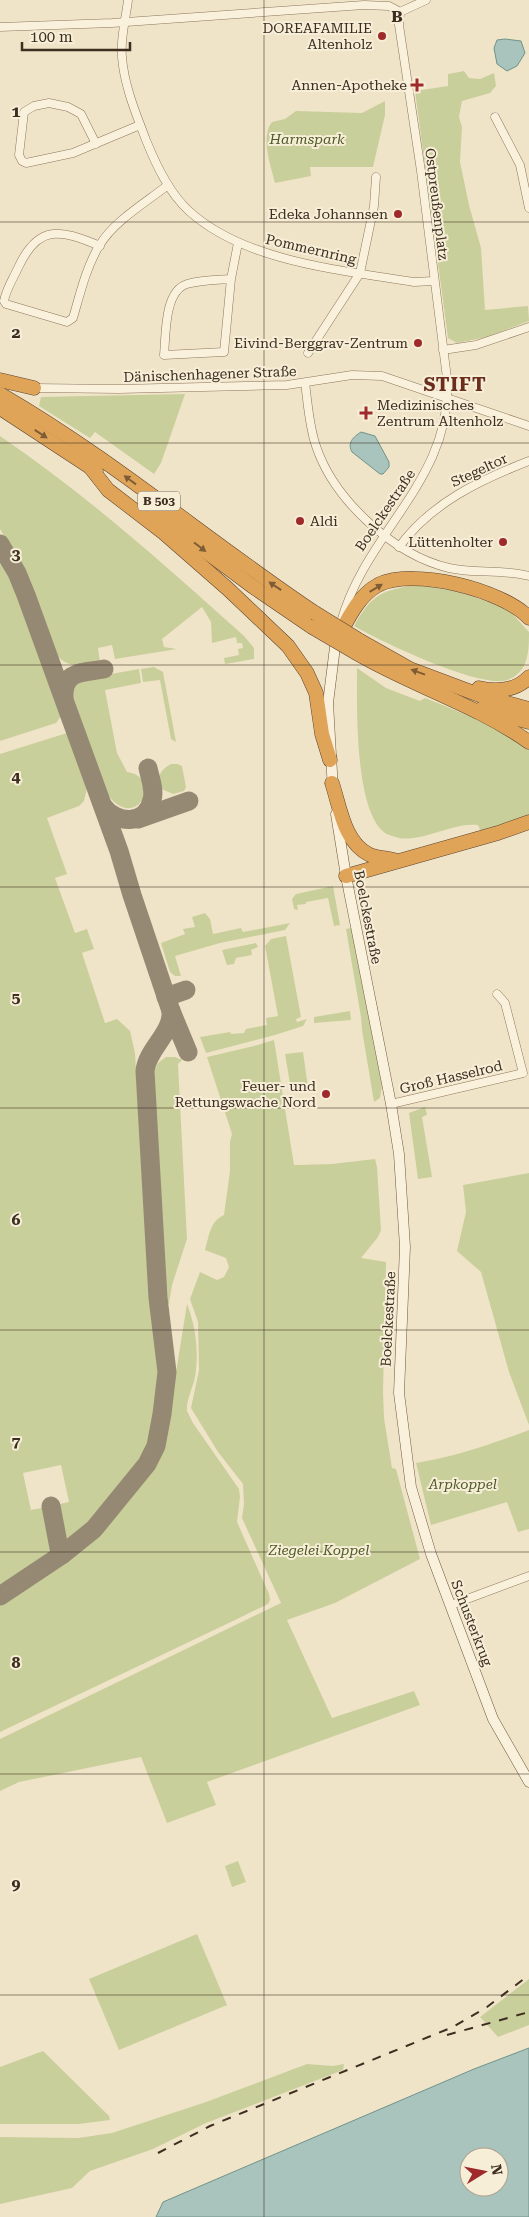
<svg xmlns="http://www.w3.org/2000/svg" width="529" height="2217" viewBox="0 0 529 2217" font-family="'Roboto Serif',serif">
  <rect width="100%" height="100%" fill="#f0e4c8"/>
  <g fill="#c9cf9b">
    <polygon points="464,71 469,78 480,79 494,73 496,86 490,93 462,101 459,117 462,127 460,162 469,205 481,248 485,310 528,306 529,321 487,337 457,343 448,338 415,91 448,86 448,74"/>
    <path d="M385,101v14l-12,52h-63l1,9 -36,7c-4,-17 -15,-46 -3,-61l13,-3 11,-8 66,2z"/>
    <polygon points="185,394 161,463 154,474 95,432 90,438 39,406 41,397"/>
    <path d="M0,436c87,59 166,130 244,200l10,12v11l-29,5 -1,-6 15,-3 -1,-6 5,-1 -1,-5h-5l-1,-6 -24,6 -1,-21 -9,-15 -40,32 2,8 13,2 -62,10 -3,-14 -14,3 2,14c-17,3 -31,8 -43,-7l-33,-85 -24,-41z"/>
    <path d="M0,562c28,47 43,103 61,154l-5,7 -56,18z"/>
    <path d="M416,585l40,6 51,17 22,24c0,18 0,41 -22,48 -27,9 -127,-39 -153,-54 17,-31 28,-36 62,-41z"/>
    <polygon points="154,667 163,672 176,742 171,739 160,680 143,682 141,669"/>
    <path d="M357,668l29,20 34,13 5,-3c36,14 70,29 104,49v68l-9,6 -39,11 -3,-7c-25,-3 -55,17 -79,13 -3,-1 -11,-3 -14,-5 -31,-22 -28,-129 -28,-165z"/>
    <path d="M139,669l2,14 -36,7 12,63 10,19c39,5 8,65 -22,19l-32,-95 2,-10 8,-7z"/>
    <polygon points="67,733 87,788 84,801 79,806 47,818 67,874 55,878 75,933 87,929 94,949 82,953 105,1023 117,1019 130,1031 135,1053 151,1318 160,1373 159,1393 151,1437 146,1454 102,1511 69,1541 63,1539 55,1505 69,1502 61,1465 23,1473 31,1510 46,1507 53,1536 53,1552 0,1588 0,754"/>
    <path d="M171,764h6l5,2 4,21 -2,4 -11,3 -11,-5c-6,-12 -2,-19 9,-25z"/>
    <polygon points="333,886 340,925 334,926 328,898 306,902 306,904 297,905 298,910 294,909 292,899 296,894"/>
    <polygon points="205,913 210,919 213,934 241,928 243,932 290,923 285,930 220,943 175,956 181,976 175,976 170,972 161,943 185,934 183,929 195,927 192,917"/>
    <polygon points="351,928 382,1086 380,1098 374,1102 362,1030 361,1017 346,929"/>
    <polygon points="286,936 301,1017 296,1019 297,1022 307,1019 303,1026 275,1035 206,1053 200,1037 230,1032 231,1034 244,1033 246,1029 267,1025 266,1018 278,1016 265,946 271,939"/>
    <polygon points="256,943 258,947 251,950 252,955 236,958 234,964 227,965 222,950"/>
    <polygon points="350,1011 351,1020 314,1023 314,1017"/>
    <path d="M274,1040l20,125 38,-1 43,-5 2,8 4,63 -3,7 -17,21 25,4 -3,129 1,27 8,50 4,1 24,90 -85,44 -48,17 45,98 82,-27 6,14 -213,77 9,23 -49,18 -26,-66 -122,25 -19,9v-52l281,-136 -39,-85 2,-14 -1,-20 -25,-32 -27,-44 8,-38 -1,-48 -8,-23 10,-27 17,8 7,-3 5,-10 -3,-9 -21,-8c4,-14 5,-29 19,-35l6,-44v-29l2,-8 -25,-77 47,-11z"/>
    <polygon points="303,1052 308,1087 291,1090 285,1054"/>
    <polygon points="166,1057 175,1057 182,1060 178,1064 187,1239 172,1285 169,1304 166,1304 154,1072 158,1063"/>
    <polygon points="425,1107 427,1115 422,1117 432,1177 418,1179 409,1113"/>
    <polygon points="529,1173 529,1425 509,1372 481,1272 457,1251 466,1212 463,1185"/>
    <path d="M187,1304c9,23 12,48 8,73 -2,11 -9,23 -8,34l6,12 46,66 1,8 -3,25 32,72 1,6 -2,4 -35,17 -233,111v-129l66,-43 32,-26 55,-66 13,-33z"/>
    <path d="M529,1430v99l-11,3 -11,-30 -76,23 -15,-62c39,-6 76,-19 113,-33z"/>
    <polygon points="238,1861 246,1882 232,1887 225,1866"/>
    <polygon points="197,1934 227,2005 119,2050 89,1979"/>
    <polygon points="529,1979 529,2025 498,2037 480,2017"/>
    <polygon points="43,2051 109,2116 110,2120 79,2124 0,2124 0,2067"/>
    <polygon points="307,2064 333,2066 344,2064 343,2070 206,2123 153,2149 90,2171 72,2188 0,2204 0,2137 78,2138 112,2133 206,2102"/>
  </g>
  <g fill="#a9c4bc" stroke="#6f938a" fill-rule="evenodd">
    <polygon points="505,39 521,41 525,53 517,66 507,71 497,64 494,48 497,40"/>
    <path d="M361,432l14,4 14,26v5l-6,7h-3l-28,-22c-5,-9 1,-15 9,-20z"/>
    <path d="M529,2048v169h-373l7,-15 311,-133zM469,2157h30v30h-30z"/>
  </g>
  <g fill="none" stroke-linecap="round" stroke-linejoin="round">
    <g stroke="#968974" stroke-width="19">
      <polyline points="0,544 17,573 26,595 119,851 132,895 171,1011 188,1052"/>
      <path d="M64,698c-1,-28 18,-25 40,-29"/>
      <path d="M103,806c13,18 43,20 49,-6 3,-10 -2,-22 -4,-32"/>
      <polyline points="138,819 189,801"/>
      <polyline points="166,997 186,990"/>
      <polyline points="51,1506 59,1548 63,1554"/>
      <path d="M0,1596l63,-42 31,-25 53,-65 9,-18 6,-32 5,-42 -9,-74 -13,-227c2,-22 28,-38 26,-60"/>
    </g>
    <g stroke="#8d765c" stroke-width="9">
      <g id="street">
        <path d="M128,0c-2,18 -8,38 -6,57 2,28 14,57 24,83 10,25 23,53 43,71 56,51 152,59 225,71l20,-1"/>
        <polyline points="400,12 426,0"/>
        <polyline points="0,27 112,23 364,5 389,6 400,12"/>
        <polyline points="495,117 520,165 529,208"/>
        <polyline points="96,144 81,114 68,107 49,103 34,106 24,112 19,155 22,161 26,163 73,153 140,125"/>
        <path d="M100,246c-40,-17 -62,-22 -82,22 -5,11 -12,21 -14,33l2,3 61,18 6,-4c7,-24 13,-50 26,-72 15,-25 46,-43 69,-61"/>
        <path d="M231,279c-14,1 -30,1 -44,5 -23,7 -21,51 -23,71l60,-3 7,-73 7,-36"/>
        <polyline points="443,350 476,345 529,327"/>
        <polyline points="308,353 360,273 374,206 376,177"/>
        <path d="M305,383c3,21 4,43 11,63 18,54 78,109 133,122 26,6 54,1 80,8"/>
        <polyline points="34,388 119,389 287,385 352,375 382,376 529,426"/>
        <path d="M399,547c32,-44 81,-67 130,-86"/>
        <path d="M341,622c25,-91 113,-144 106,-244l-26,-207 -22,-146 1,-13"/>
        <polyline points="391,1104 523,1073 505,1003 497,994"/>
        <polyline points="451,1605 529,1576"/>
      </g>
    </g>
    <g stroke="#6f573f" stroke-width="11">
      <g id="secondary">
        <polyline points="333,790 328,703 336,639"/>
        <polyline points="336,814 346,876 391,1104 399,1154 405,1247 399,1393 411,1487 431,1554 493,1719 529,1782"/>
      </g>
    </g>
    <g stroke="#5b4430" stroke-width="15">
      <g id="highway">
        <polyline points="0,380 34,388"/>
        <path d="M0,394c111,64 209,148 315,219"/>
        <polyline points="0,408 96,471"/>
        <polyline points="90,467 108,490 164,533 228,589 288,646 307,673 316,693 322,734 330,760"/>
        <polyline points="154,513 252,586 312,627"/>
        <path d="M337,639c11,-20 21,-43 41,-54 35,-18 125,5 151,33"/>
        <polyline points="357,639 410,669 482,696 529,709"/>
        <path d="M353,651c57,34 122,53 176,91"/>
        <path d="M479,688c17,4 37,3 50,-11"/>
        <polyline points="481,709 529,722"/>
        <path d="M332,783c8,24 12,60 38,72 8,3 16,3 24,5"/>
        <polyline points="346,876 498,833 529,822"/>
      </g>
    </g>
    <use href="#street" stroke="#faf1dc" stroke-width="8"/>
    <use href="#secondary" stroke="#faf1dc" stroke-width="10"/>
    <use href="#highway" stroke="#e0a458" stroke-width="14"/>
    <g stroke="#3d2e20" stroke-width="2" stroke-dasharray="9 9" stroke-linecap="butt">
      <polyline points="447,2035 529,2012"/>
      <polyline points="158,2153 210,2126 453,2027 487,2007 529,1975"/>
    </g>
    <g stroke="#5b4430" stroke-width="15" stroke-linecap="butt">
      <g id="highway-bridge">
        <polyline points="315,613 357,639"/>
        <polyline points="312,627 353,651"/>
      </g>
    </g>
    <use href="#highway-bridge" stroke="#e0a458" stroke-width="14"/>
  </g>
  <defs><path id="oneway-solid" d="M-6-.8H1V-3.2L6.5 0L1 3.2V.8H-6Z" transform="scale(1.25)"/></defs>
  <g fill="#7e5d36">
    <use href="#oneway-solid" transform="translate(41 434) rotate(33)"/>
    <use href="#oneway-solid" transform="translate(130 480) rotate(-144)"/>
    <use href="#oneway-solid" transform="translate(200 547) rotate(37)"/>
    <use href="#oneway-solid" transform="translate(275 586) rotate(-146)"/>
    <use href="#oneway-solid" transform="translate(376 588) rotate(-31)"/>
    <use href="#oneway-solid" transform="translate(418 672) rotate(-160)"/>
  </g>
  <path fill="none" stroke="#3d2e20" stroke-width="1" stroke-opacity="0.55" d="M264,0v2217M0,222h529M0,443h529M0,665h529M0,887h529M0,1108h529M0,1330h529M0,1552h529M0,1774h529M0,1995h529"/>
  <g fill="#9e2a2b" stroke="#f7eed8" stroke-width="2">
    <circle cx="382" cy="36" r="5"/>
    <path d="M414.5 77.5h5v5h5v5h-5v5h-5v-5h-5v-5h5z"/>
    <circle cx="398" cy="214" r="5"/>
    <circle cx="418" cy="343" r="5"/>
    <path d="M363.5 405.5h5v5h5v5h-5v5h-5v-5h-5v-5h5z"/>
    <circle cx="300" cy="521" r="5"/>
    <circle cx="503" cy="542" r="5"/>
    <circle cx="326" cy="1094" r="5"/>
  </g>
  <g text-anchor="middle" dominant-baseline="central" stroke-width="4" stroke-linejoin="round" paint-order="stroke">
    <rect fill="#f7eed8" stroke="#756857" stroke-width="1" x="138" y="491.5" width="42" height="19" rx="4"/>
    <g font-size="12" font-weight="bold" fill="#3d2e20">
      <text x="159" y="501">B 503</text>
    </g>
    <g font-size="14" fill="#3d2e20" stroke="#f7eed8" text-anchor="end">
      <text x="372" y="28">DOREAFAMILIE<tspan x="372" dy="16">Altenholz</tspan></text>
      <text x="407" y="85">Annen-Apotheke</text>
      <text x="388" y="214">Edeka Johannsen</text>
      <text x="408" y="343">Eivind-Berggrav-Zentrum</text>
      <text x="377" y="405" text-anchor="start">Medizinisches<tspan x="377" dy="16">Zentrum Altenholz</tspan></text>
      <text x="310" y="521" text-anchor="start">Aldi</text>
      <text x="493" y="542">Lüttenholter</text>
      <text x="316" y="1086">Feuer- und<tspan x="316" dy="16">Rettungswache Nord</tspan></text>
    </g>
    <g font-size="14" font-style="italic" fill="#4d5a26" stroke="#f7eed8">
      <text x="307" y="139">Harmspark</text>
      <text x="463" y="1484">Arpkoppel</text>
      <text x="319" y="1550">Ziegelei Koppel</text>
    </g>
    <g font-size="14" fill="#3d2e20" stroke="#f7eed8">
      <text transform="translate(437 204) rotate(83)">Ostpreußenplatz</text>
      <text transform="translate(311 249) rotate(13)">Pommernring</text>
      <text transform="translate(210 374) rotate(-2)">Dänischenhagener Straße</text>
      <text transform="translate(479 470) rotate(-25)">Stegeltor</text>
      <text transform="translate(385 510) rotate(-56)">Boelckestraße</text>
      <text transform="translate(368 917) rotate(79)">Boelckestraße</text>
      <text transform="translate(451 1077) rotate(-13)">Groß Hasselrod</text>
      <text transform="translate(388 1319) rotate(-87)">Boelckestraße</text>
      <text transform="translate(472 1623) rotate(69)">Schusterkrug</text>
    </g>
    <g font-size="19" font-weight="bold" letter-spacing="1" fill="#6b2e1e" stroke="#f7eed8">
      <text x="455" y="384">STIFT</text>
    </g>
  </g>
  <g font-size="16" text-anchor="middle" font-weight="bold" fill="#3d2e20" stroke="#f7eed8" stroke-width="4" stroke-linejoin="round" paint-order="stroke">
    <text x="397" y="22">B</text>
    <text x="16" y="117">1</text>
    <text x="16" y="338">2</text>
    <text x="16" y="560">3</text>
    <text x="16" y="782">4</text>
    <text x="16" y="1003">5</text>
    <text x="16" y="1225">6</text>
    <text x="16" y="1447">7</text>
    <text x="16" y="1668">8</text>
    <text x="16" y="1890">9</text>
  </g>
  <g transform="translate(484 2172) rotate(80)"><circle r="24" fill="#f7eed8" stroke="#ada18e"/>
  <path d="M0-4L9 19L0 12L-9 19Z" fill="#9e2a2b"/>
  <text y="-8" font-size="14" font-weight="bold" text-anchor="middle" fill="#3d2e20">N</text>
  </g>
  <path d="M22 42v8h108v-8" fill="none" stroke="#3d2e20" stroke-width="2.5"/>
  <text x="30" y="42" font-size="15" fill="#3d2e20" stroke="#f7eed8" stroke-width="4" paint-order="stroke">100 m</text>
</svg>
